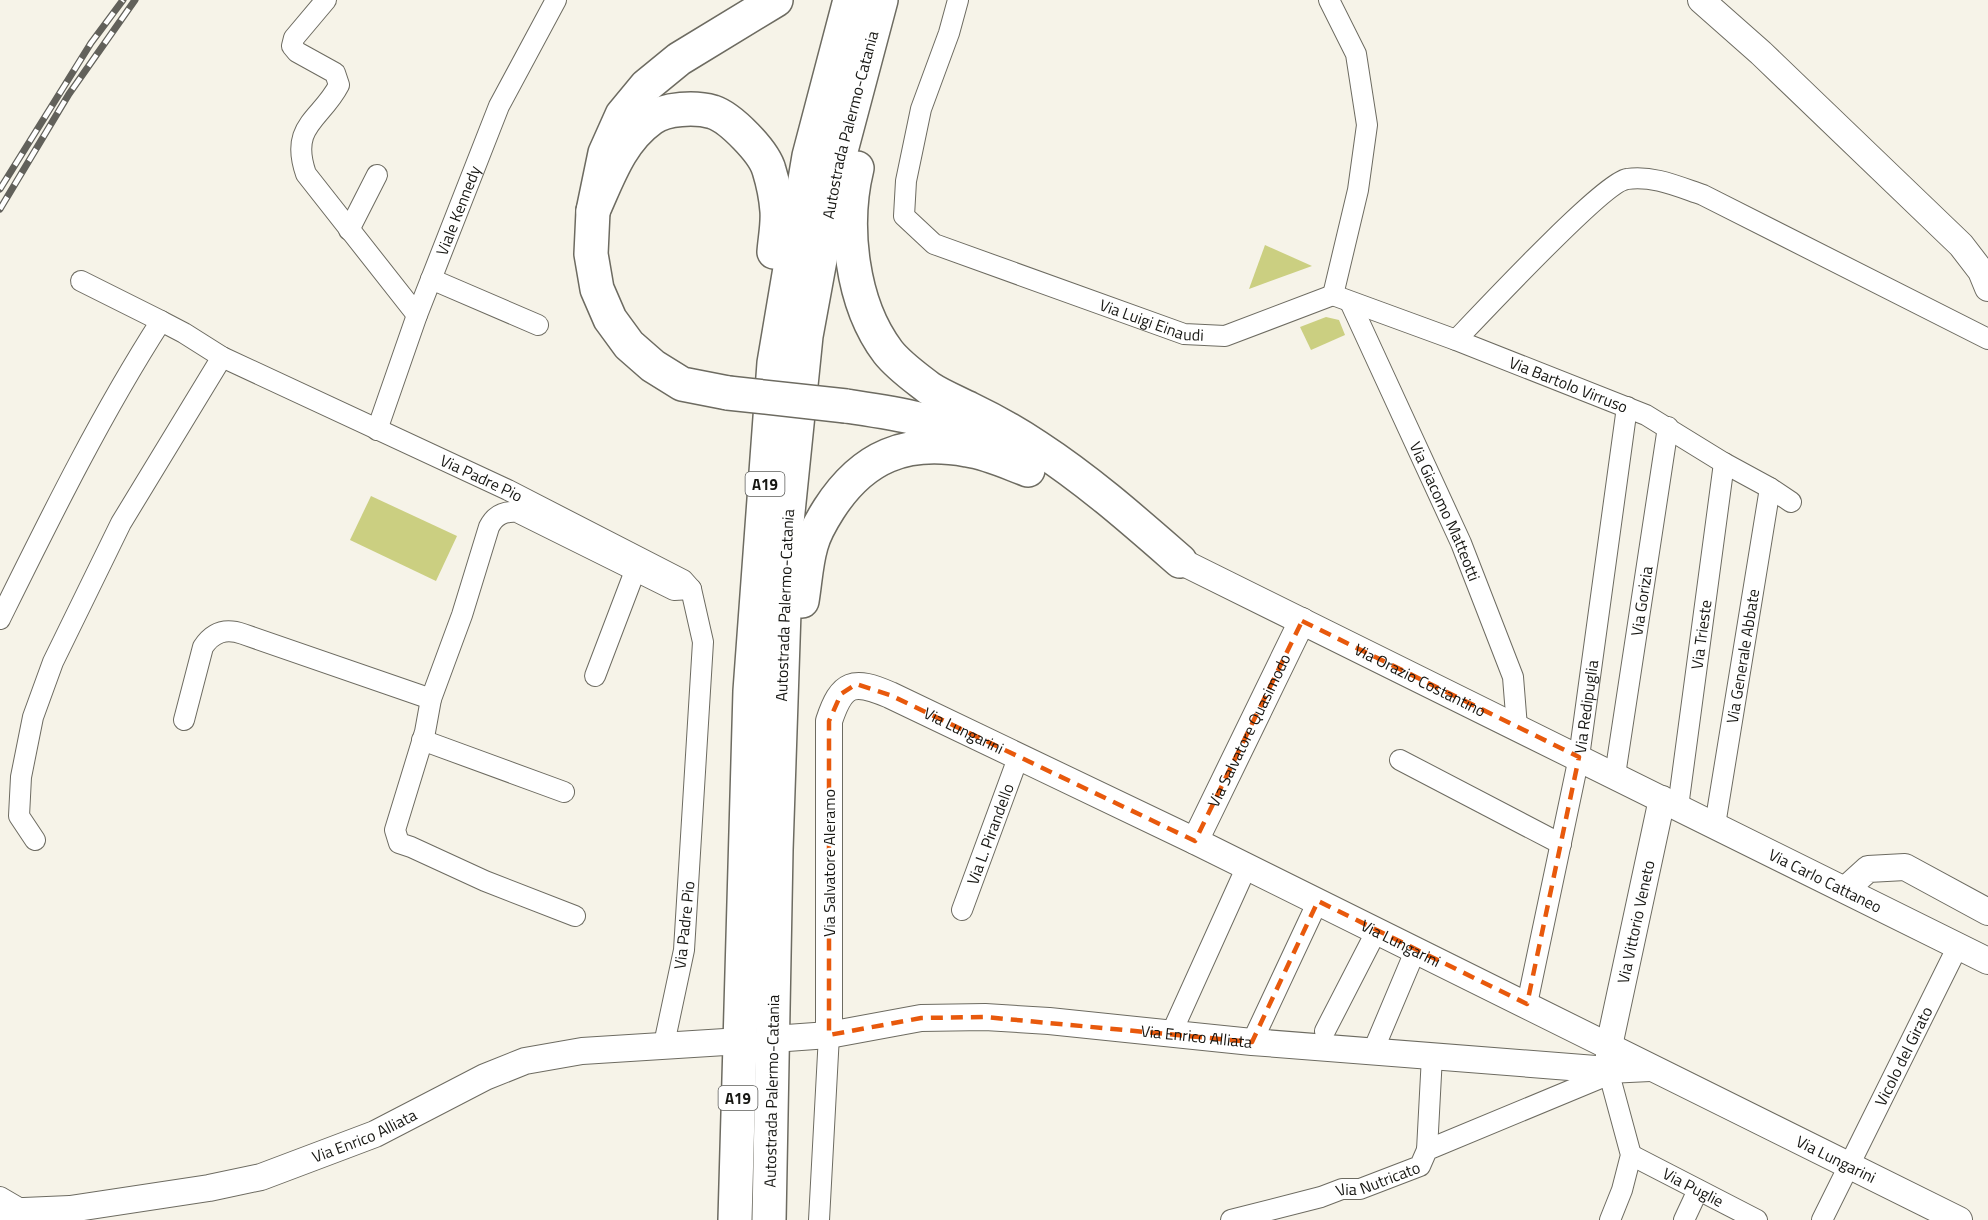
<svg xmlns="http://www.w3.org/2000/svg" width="1988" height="1220" viewBox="0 0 1988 1220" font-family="'Titillium Web',sans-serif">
  <rect width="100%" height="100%" fill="#f6f3e8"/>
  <g fill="#cbcf81">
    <polygon points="1265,245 1312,266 1249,289"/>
    <polygon points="1326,317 1339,320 1345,335 1311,350 1300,327"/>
    <polygon points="371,496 457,536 436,581 350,540"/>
  </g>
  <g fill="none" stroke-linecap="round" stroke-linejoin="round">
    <g stroke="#6d6b61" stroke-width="22">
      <g id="minor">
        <path d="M326,0l-32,38 -2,8 5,6 38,21 4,12c-18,35 -50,40 -33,89l111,141"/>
        <path id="s1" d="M958,0l-9,33 -28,76 -15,72 -2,35 30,28 250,90 41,2 108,-41"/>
        <polyline points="1329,0 1356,54 1367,125 1358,190 1333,295"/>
        <polyline points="349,230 377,175"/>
        <polyline points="431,279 538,325"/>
        <polyline points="81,281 161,321"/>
        <path id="s2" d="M1333,295l123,45 190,75 78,48 46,25 21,14"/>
        <path id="s3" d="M1350,302l111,241 52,134 4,50"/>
        <path d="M1456,340c24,-25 148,-158 171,-161 26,-4 52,8 76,16l285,144"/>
        <path id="s4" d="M377,430l40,-115 82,-209 57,-106"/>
        <path id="s5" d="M0,619c50,-101 100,-203 161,-298l23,12 38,24 286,133 175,90 8,9 12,53 -19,308 -20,94"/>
        <polyline points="595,676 635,571"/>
        <path d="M184,720l19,-73c10,-15 23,-19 40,-13l188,65"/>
        <polyline points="422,740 564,792"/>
        <polyline points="1400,760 1561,844"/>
        <path id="s6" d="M1615,775l53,-348"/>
        <path id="s7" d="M1678,807l46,-344"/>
        <path id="s8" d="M1715,825l55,-337"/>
        <polyline points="35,840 19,816 21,777 33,717 53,662 121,523 222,357"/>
        <path id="s9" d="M962,910l56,-152"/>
        <path d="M575,916l-90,-35 -74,-34 -12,-4 -4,-13 30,-98 6,-33 31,-84 27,-88c6,-12 15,-16 28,-15l157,78 17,-1"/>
        <path id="s10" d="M1527,1004l52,-247 48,-350"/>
        <polyline points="1325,1031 1377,930"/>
        <polyline points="1171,1034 1247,866"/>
        <polyline points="1252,1042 1318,901"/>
        <polyline points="1373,1051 1416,949"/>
        <polyline points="1427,1150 1432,1056"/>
        <path id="s11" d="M1631,1155l126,65"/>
        <polyline points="0,1197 24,1211"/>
        <polyline points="819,1220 829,1035"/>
        <path id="s12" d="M1231,1220l90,-23 21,-8h18l60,-23 7,-16 171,-71 10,-9 23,85 -9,35 -12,30"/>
        <polyline points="1684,1220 1698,1190"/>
        <path id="s13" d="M1822,1220l136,-274"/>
      </g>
    </g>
    <g stroke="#6d6b61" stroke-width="28">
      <g id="tertiary">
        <polyline points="1701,0 1761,53 1961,245 1981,271 1988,288"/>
        <path id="s14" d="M1180,561l808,400"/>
        <path id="s15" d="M1195,841l107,-220"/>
        <polyline points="1846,889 1868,869 1905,867 1988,912"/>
        <path id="s16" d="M829,1035v-314c13,-39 24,-42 61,-26l305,146 764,379"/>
        <path id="s17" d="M787,1038l42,-3 92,-17 64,-1 64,4 203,21 356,28 42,-2"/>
        <path id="s18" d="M1609,1060v-14l53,-247"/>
        <path id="s19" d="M0,1212l70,-3 139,-21 52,-11 114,-43 110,-57 40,-16 57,-10 143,-9"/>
      </g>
    </g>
    <g stroke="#6d6b61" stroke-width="36">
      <g id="motorway">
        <path d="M857,168c-14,57 -6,135 31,184 11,14 27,25 41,36 12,8 27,14 41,21 23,11 46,24 67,38 52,34 96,73 143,114"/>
        <path d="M593,211c15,-33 27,-70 58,-92 14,-11 45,-12 62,-7 18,6 51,40 56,58 4,13 7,28 8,41 1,13 -2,28 -3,41"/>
        <polyline points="728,393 682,384 653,366 629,345 610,319 597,289 591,254 593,211 605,153 622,115 646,86 679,59 776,0"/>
        <path d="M846,406c46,7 93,13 134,36"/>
        <path d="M802,601c3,-18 4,-38 9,-55 3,-12 11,-26 18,-37 34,-53 77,-70 138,-59 21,3 42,13 61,20"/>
        <polyline points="735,1220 750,691 774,363 809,156 850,0"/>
        <path id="s20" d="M769,1220l7,-370 11,-328 19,-186 32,-174 43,-162"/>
      </g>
    </g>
    <use href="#minor" stroke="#fff" stroke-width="20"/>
    <use href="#tertiary" stroke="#fff" stroke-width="26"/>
    <use href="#motorway" stroke="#fff" stroke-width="33"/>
    <g stroke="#62615b" stroke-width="7">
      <g id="rail">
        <polyline points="0,189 91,43 123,0"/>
        <polyline points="0,209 69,94 135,0"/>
      </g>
    </g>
    <use href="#rail" stroke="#fff" stroke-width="4.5" stroke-dasharray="14" stroke-linecap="butt"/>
    <g stroke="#6d6b61" stroke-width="36" stroke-linecap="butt">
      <polyline id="motorway-bridge" points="728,393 846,406"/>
    </g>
    <use href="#motorway-bridge" stroke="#fff" stroke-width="33"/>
  </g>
  <path fill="none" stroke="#e8590c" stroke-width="4.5" stroke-dasharray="12 8" stroke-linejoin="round" d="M1302,621l277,136 -52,247 -209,-103 -66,141 -267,-25 -64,1 -92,17v-314l12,-27 15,-10 34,11 305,146z"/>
  <g text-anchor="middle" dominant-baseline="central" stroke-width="4.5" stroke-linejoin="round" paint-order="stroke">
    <g fill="#fff" stroke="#5d5d5a" stroke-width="1.5">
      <rect x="745.5" y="472" width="39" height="24" rx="4.5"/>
      <rect x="718.5" y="1086" width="39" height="24" rx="4.5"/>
    </g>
    <g font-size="15" font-weight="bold" fill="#171713">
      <text x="765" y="484">A19</text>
      <text x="738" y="1098">A19</text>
    </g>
    <g font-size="16" fill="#171713" stroke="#fff">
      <text stroke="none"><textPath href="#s20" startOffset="1101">Autostrada Palermo-Catania</textPath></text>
      <text stroke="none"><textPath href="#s4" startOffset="234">Viale Kennedy</textPath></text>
      <text stroke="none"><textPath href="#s1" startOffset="496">Via Luigi Einaudi</textPath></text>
      <text stroke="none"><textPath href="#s2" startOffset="252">Via Bartolo Virruso</textPath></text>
      <text stroke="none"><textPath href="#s5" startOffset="696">Via Padre Pio</textPath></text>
      <text stroke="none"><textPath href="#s3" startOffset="230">Via Giacomo Matteotti</textPath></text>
      <text stroke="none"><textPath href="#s6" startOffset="176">Via Gorizia</textPath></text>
      <text stroke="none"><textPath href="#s20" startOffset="615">Autostrada Palermo-Catania</textPath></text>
      <text stroke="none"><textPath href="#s7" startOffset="174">Via Trieste</textPath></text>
      <text stroke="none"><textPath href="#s8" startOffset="171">Via Generale Abbate</textPath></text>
      <text stroke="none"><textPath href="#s14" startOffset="268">Via Orazio Costantino</textPath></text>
      <text stroke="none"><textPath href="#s10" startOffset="303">Via Redipuglia</textPath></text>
      <text stroke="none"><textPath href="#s16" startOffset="478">Via Lungarini</textPath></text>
      <text stroke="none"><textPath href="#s15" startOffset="123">Via Salvatore Quasimodo</textPath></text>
      <text stroke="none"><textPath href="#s9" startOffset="81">Via L. Pirandello</textPath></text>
      <text transform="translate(829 863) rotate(-90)">Via Salvatore Aleramo</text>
      <text stroke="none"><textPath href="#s14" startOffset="720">Via Carlo Cattaneo</textPath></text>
      <text stroke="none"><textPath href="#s18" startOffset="141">Via Vittorio Veneto</textPath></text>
      <text transform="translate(684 925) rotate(-84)">Via Padre Pio</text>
      <text stroke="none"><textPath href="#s16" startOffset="964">Via Lungarini</textPath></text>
      <text stroke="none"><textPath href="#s17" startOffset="412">Via Enrico Alliata</textPath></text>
      <text stroke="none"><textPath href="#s13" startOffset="183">Vicolo del Girato</textPath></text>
      <text stroke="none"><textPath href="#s20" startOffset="129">Autostrada Palermo-Catania</textPath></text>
      <text stroke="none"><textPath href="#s19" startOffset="375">Via Enrico Alliata</textPath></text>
      <text stroke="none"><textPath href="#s16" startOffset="1450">Via Lungarini</textPath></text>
      <text stroke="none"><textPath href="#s12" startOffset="153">Via Nutricato</textPath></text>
      <text stroke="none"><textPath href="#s11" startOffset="70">Via Puglie</textPath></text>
    </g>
  </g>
</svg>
